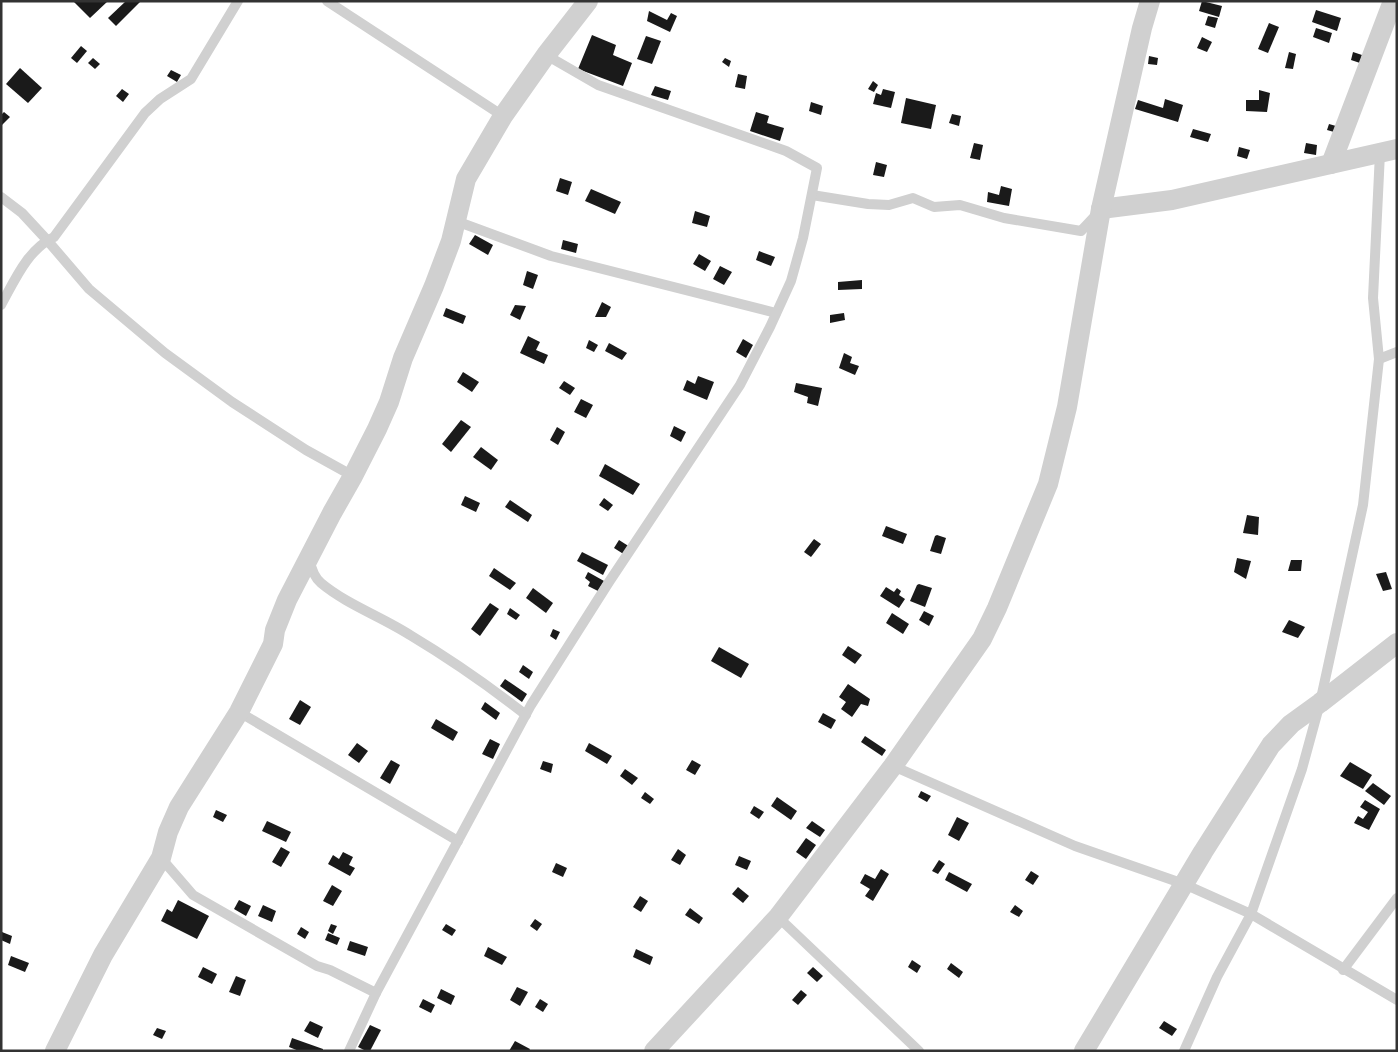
<svg xmlns="http://www.w3.org/2000/svg" width="1398" height="1052" viewBox="0 0 1398 1052" font-family="Karla,sans-serif">
  <rect width="100%" height="100%" fill="#fff"/>
  <g fill="#1a1a1a">
    <polygon points="73,1 108,1 90,18"/>
    <polygon points="126,1 140,2 116,26 108,18"/>
    <polygon points="1202,1 1222,6 1219,17 1199,11"/>
    <polygon points="1316,10 1341,18 1337,31 1312,22"/>
    <polygon points="649,11 667,20 671,13 677,16 670,32 647,21"/>
    <polygon points="1208,16 1218,18 1215,28 1205,25"/>
    <polygon points="1269,23 1279,27 1268,53 1258,49"/>
    <polygon points="1316,28 1332,33 1329,43 1313,37"/>
    <polygon points="592,35 616,45 613,55 632,63 623,86 578,69"/>
    <polygon points="646,36 661,41 652,64 637,59"/>
    <polygon points="1202,37 1212,42 1207,52 1197,48"/>
    <polygon points="81,46 87,51 77,63 71,58"/>
    <polygon points="1289,52 1296,54 1293,69 1285,68"/>
    <polygon points="1353,52 1362,55 1360,63 1351,60"/>
    <polygon points="1149,56 1158,58 1157,65 1148,64"/>
    <polygon points="93,58 100,64 95,69 88,63"/>
    <polygon points="725,58 731,61 729,67 722,62"/>
    <polygon points="20,68 42,88 28,103 6,84"/>
    <polygon points="171,70 181,75 177,82 167,76"/>
    <polygon points="738,74 747,76 745,89 735,87"/>
    <polygon points="873,81 878,85 874,92 868,89"/>
    <polygon points="655,86 671,91 668,100 651,95"/>
    <polygon points="122,89 129,94 123,102 116,96"/>
    <polygon points="883,89 895,92 891,108 873,104 876,93 881,95"/>
    <polygon points="1259,90 1270,93 1267,112 1246,111 1246,100 1259,100"/>
    <polygon points="906,98 936,105 931,129 901,123"/>
    <polygon points="1165,99 1183,105 1178,122 1135,109 1138,100 1163,108"/>
    <polygon points="811,102 823,106 821,115 809,111"/>
    <polygon points="4,112 10,117 1,126 1,115"/>
    <polygon points="756,112 769,116 767,123 784,128 780,141 750,131"/>
    <polygon points="952,114 961,116 959,126 949,123"/>
    <polygon points="1329,124 1336,126 1334,132 1327,130"/>
    <polygon points="1193,129 1211,134 1208,142 1190,137"/>
    <polygon points="974,143 983,145 980,160 970,158"/>
    <polygon points="1306,143 1317,145 1316,155 1304,153"/>
    <polygon points="1239,147 1250,150 1247,159 1237,156"/>
    <polygon points="876,162 887,165 884,177 873,175"/>
    <polygon points="560,178 572,182 568,195 556,191"/>
    <polygon points="1001,186 1012,189 1009,206 987,202 988,192 999,195"/>
    <polygon points="591,189 621,202 615,214 585,201"/>
    <polygon points="695,211 710,216 707,227 692,223"/>
    <polygon points="475,235 493,245 488,255 469,244"/>
    <polygon points="563,240 578,244 576,253 561,249"/>
    <polygon points="759,251 775,257 771,266 756,260"/>
    <polygon points="699,254 711,261 705,271 693,264"/>
    <polygon points="720,266 732,272 724,285 713,279"/>
    <polygon points="527,271 538,275 533,289 523,285"/>
    <polygon points="862,280 862,289 838,290 838,282"/>
    <polygon points="602,302 611,307 606,317 595,317"/>
    <polygon points="515,305 526,306 520,320 510,315"/>
    <polygon points="446,308 466,316 463,324 443,316"/>
    <polygon points="844,313 845,320 830,323 830,315"/>
    <polygon points="528,336 540,342 536,350 548,355 544,364 520,353"/>
    <polygon points="743,339 753,345 746,358 736,352"/>
    <polygon points="589,340 598,345 594,352 586,348"/>
    <polygon points="609,343 627,353 622,360 605,351"/>
    <polygon points="844,353 852,357 850,363 859,366 855,375 839,368"/>
    <polygon points="463,372 479,382 472,392 457,382"/>
    <polygon points="698,376 714,382 707,400 683,390 687,380 695,384"/>
    <polygon points="564,381 575,388 570,395 559,388"/>
    <polygon points="796,383 822,388 818,406 807,403 808,397 794,392"/>
    <polygon points="581,399 593,405 586,418 574,412"/>
    <polygon points="461,420 471,427 451,452 442,444"/>
    <polygon points="674,426 686,432 681,442 670,436"/>
    <polygon points="557,427 565,432 558,445 550,440"/>
    <polygon points="481,447 498,460 491,470 473,457"/>
    <polygon points="605,464 640,484 633,495 599,476"/>
    <polygon points="465,496 480,503 476,512 461,505"/>
    <polygon points="604,498 613,505 608,511 599,505"/>
    <polygon points="510,500 532,515 528,522 505,507"/>
    <polygon points="1247,515 1259,517 1258,535 1243,533"/>
    <polygon points="886,526 907,534 903,544 882,536"/>
    <polygon points="937,535 946,538 941,554 930,551 935,536"/>
    <polygon points="814,539 821,544 811,557 804,552"/>
    <polygon points="619,540 630,547 625,555 614,548"/>
    <polygon points="582,552 608,565 603,575 577,561"/>
    <polygon points="1237,558 1251,561 1246,579 1234,572"/>
    <polygon points="1291,560 1302,560 1301,571 1288,571"/>
    <polygon points="494,568 516,583 510,590 489,576"/>
    <polygon points="588,572 604,581 598,591 588,586 590,582 585,578"/>
    <polygon points="1386,572 1392,589 1383,591 1376,574"/>
    <polygon points="919,584 932,588 925,607 910,601 917,585"/>
    <polygon points="886,587 894,592 897,588 901,591 899,595 905,599 899,608 880,596"/>
    <polygon points="533,588 553,603 546,613 526,598"/>
    <polygon points="490,603 499,609 480,636 471,629"/>
    <polygon points="510,608 520,615 516,620 507,614"/>
    <polygon points="924,611 934,616 929,626 919,620"/>
    <polygon points="892,613 909,624 903,634 886,623"/>
    <polygon points="1289,620 1305,627 1298,638 1282,632"/>
    <polygon points="553,629 560,632 556,640 550,636"/>
    <polygon points="848,646 862,655 855,664 842,655"/>
    <polygon points="719,647 749,664 741,678 711,661"/>
    <polygon points="523,665 533,672 529,679 519,672"/>
    <polygon points="505,679 527,694 522,702 500,686"/>
    <polygon points="848,684 870,699 868,706 861,704 852,717 841,709 846,702 839,697"/>
    <polygon points="300,700 311,707 300,725 289,719"/>
    <polygon points="485,702 500,713 496,720 481,709"/>
    <polygon points="823,713 836,720 831,729 818,722"/>
    <polygon points="436,719 458,732 453,741 431,728"/>
    <polygon points="865,736 886,750 882,756 861,742"/>
    <polygon points="490,739 500,744 493,759 482,754"/>
    <polygon points="357,743 368,751 359,763 348,755"/>
    <polygon points="589,743 612,756 607,764 585,751"/>
    <polygon points="391,760 400,765 390,784 380,778"/>
    <polygon points="692,760 701,765 695,775 686,770"/>
    <polygon points="543,761 553,764 551,773 540,769"/>
    <polygon points="1350,762 1372,775 1363,789 1340,776"/>
    <polygon points="625,769 638,778 632,785 620,776"/>
    <polygon points="1373,783 1391,796 1384,805 1365,791"/>
    <polygon points="921,791 931,796 927,802 918,797"/>
    <polygon points="645,792 654,799 650,804 641,798"/>
    <polygon points="777,797 797,811 791,820 771,806"/>
    <polygon points="1365,800 1380,809 1369,830 1354,823 1358,816 1363,819 1368,812 1360,807"/>
    <polygon points="754,806 764,812 759,819 750,813"/>
    <polygon points="216,810 227,815 223,822 213,817"/>
    <polygon points="957,817 969,823 959,841 948,835"/>
    <polygon points="267,821 291,832 286,842 262,831"/>
    <polygon points="812,821 825,830 820,837 806,828"/>
    <polygon points="806,838 816,845 806,859 796,852"/>
    <polygon points="281,847 290,852 281,867 272,862"/>
    <polygon points="678,849 686,855 680,865 671,860"/>
    <polygon points="343,852 353,857 349,865 355,868 350,876 328,864 333,855 339,859"/>
    <polygon points="739,856 751,861 747,870 735,865"/>
    <polygon points="939,860 945,864 938,874 932,871"/>
    <polygon points="556,863 567,868 563,877 552,872"/>
    <polygon points="881,869 889,874 873,901 865,896 870,889 860,883 865,874 875,879"/>
    <polygon points="1031,871 1039,876 1033,885 1025,880"/>
    <polygon points="949,872 972,884 967,892 945,880"/>
    <polygon points="332,885 342,891 333,906 323,901"/>
    <polygon points="738,887 749,896 743,903 732,894"/>
    <polygon points="640,896 648,901 641,912 633,907"/>
    <polygon points="178,900 209,916 197,939 161,921 167,909 172,912"/>
    <polygon points="239,900 251,906 246,916 234,909"/>
    <polygon points="263,905 276,911 272,922 258,916"/>
    <polygon points="1015,905 1023,911 1019,917 1010,912"/>
    <polygon points="690,908 703,918 699,924 685,915"/>
    <polygon points="535,919 542,924 537,931 530,926"/>
    <polygon points="331,924 337,926 333,934 328,931"/>
    <polygon points="446,924 456,930 452,936 442,930"/>
    <polygon points="301,927 309,932 305,939 297,934"/>
    <polygon points="2,932 12,936 10,944 1,940"/>
    <polygon points="328,933 340,938 337,945 325,940"/>
    <polygon points="350,941 368,947 365,956 347,950"/>
    <polygon points="488,947 507,957 502,965 484,956"/>
    <polygon points="636,949 653,957 650,965 633,957"/>
    <polygon points="11,956 29,963 25,972 8,965"/>
    <polygon points="912,960 921,966 917,973 908,967"/>
    <polygon points="951,963 963,972 959,978 947,969"/>
    <polygon points="203,967 217,974 212,984 198,977"/>
    <polygon points="813,967 823,976 817,982 807,973"/>
    <polygon points="236,976 246,980 240,996 229,992"/>
    <polygon points="517,987 528,992 520,1006 510,1000"/>
    <polygon points="441,989 455,996 451,1005 437,998"/>
    <polygon points="801,990 807,995 798,1005 792,1000"/>
    <polygon points="423,999 435,1005 431,1013 419,1007"/>
    <polygon points="540,999 548,1004 543,1012 535,1007"/>
    <polygon points="310,1021 323,1027 318,1038 304,1031"/>
    <polygon points="1164,1021 1177,1029 1172,1036 1159,1028"/>
    <polygon points="370,1025 381,1030 370,1051 366,1051 358,1047"/>
    <polygon points="157,1028 166,1031 162,1039 153,1035"/>
    <polygon points="292,1038 323,1049 323,1051 299,1051 289,1047"/>
    <polygon points="515,1041 530,1049 529,1051 509,1051"/>
  </g>
  <g fill="none" stroke-linecap="round" stroke-linejoin="round">
    <g stroke="#d0d0d0" stroke-width="10">
      <polyline points="327,1 503,116"/>
      <polyline points="812,195 868,204 889,205 913,198 934,207 960,205 1004,218 1081,231 1097,214"/>
      <polyline points="1,197 22,213 47,240 89,289 165,353 232,402 306,450 353,476"/>
      <polyline points="456,221 551,256 776,313"/>
      <path d="M1,305c14,-25 26,-55 53,-68l91,-124 15,-14 31,-20 47,-78"/>
      <polyline points="1379,359 1397,352"/>
      <path d="M309,560c3,9 5,17 12,23 25,21 61,34 89,52 40,24 79,51 116,80"/>
      <polyline points="239,712 458,841"/>
      <polyline points="893,766 1075,846 1184,884 1251,914 1397,1000"/>
      <polyline points="161,858 193,895 317,966 330,970 376,993"/>
      <polyline points="778,917 919,1051"/>
      <polyline points="1343,970 1397,898"/>
      <polyline points="349,1051 376,993 531,705 609,582 740,385 770,327 791,281 803,238 817,168 786,151 598,85 546,55"/>
      <polyline points="1184,1051 1217,977 1251,914 1302,769 1320,703 1363,505 1379,359 1373,298 1380,153"/>
    </g>
    <g stroke="#d0d0d0" stroke-width="20">
      <polyline points="1331,164 1393,1"/>
      <polyline points="1101,209 1172,200 1397,149"/>
      <polyline points="55,1051 103,955 161,858 168,832 179,807 239,712 273,644 275,630 287,600 332,513 353,476 377,429 389,402 403,358 434,286 451,241 466,179 503,116 546,55 588,1"/>
      <polyline points="654,1051 778,917 893,766 982,639 997,608 1048,484 1067,407 1101,209 1142,28 1150,1"/>
      <polyline points="1084,1051 1203,852 1271,745 1291,724 1320,703 1397,643"/>
    </g>
  </g>
  <rect width="1398" height="1052" fill="none" stroke="#333333" stroke-width="5"/>
</svg>
